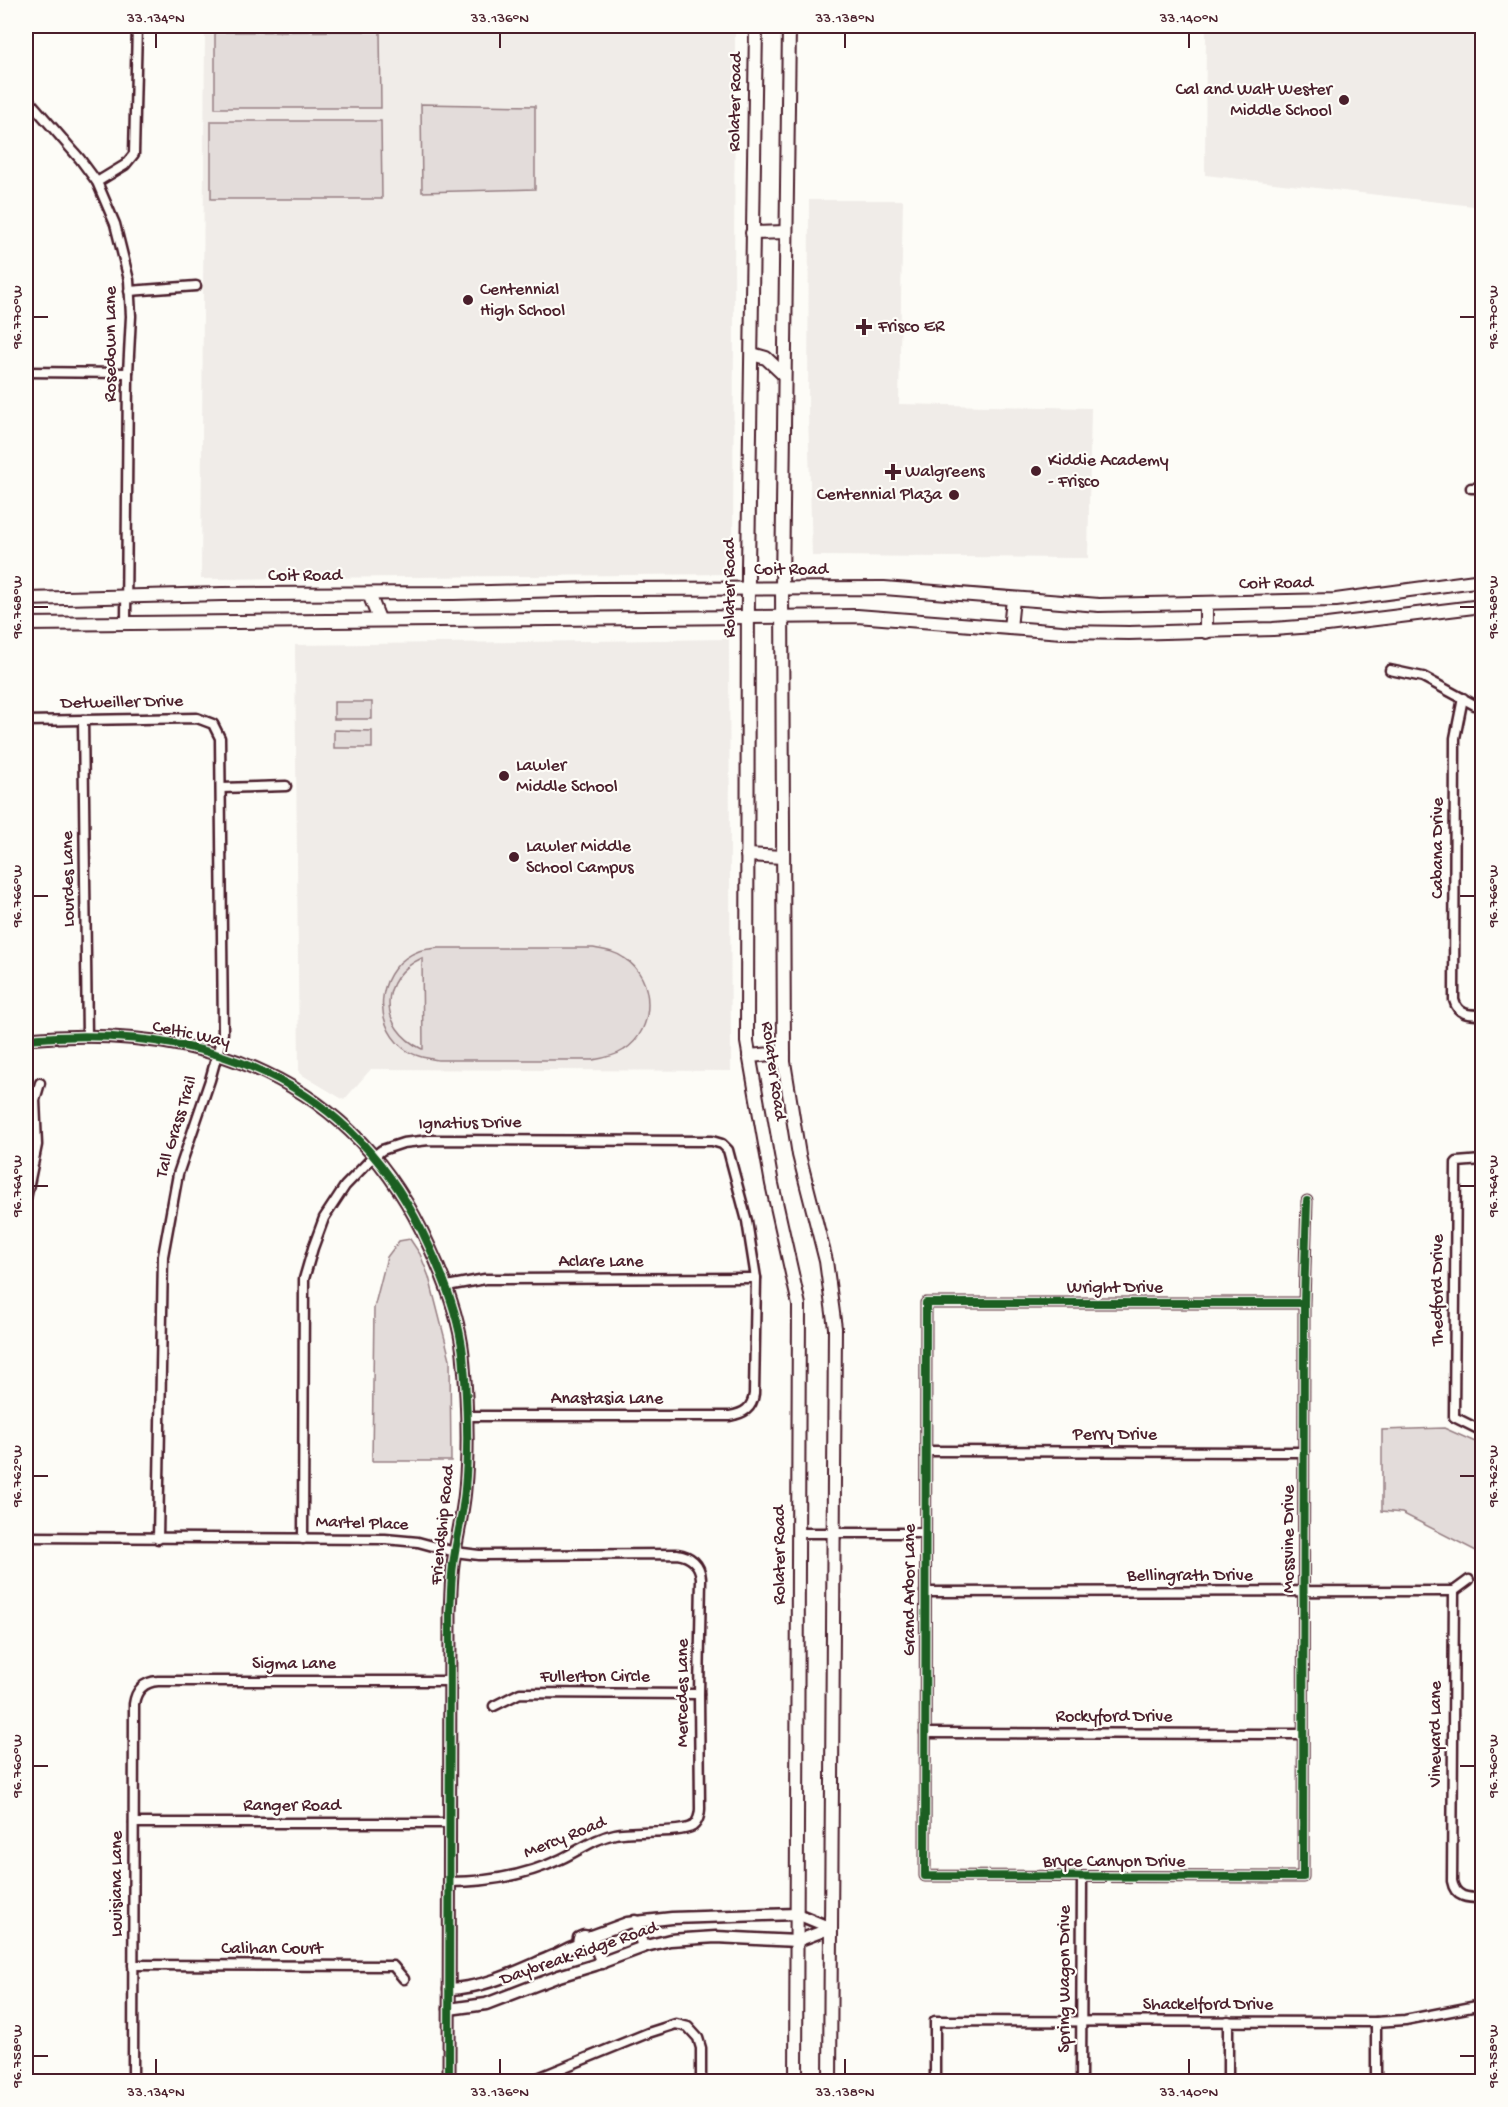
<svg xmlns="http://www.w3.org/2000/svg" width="1508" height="2107" viewBox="0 0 1508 2107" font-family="'Gochi Hand',sans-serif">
  <rect width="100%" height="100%" fill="#fdfcf7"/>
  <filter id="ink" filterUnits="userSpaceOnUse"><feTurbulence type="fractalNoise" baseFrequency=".0167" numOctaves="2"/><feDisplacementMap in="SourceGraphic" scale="12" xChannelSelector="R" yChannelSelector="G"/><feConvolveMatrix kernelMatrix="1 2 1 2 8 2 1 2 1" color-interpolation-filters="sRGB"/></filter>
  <g filter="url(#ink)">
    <g fill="#f0ece8">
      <polygon points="205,26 735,26 733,574 201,579"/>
      <polygon points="1206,26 1482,26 1482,207 1205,175"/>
      <polygon points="809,200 903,200 899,404 1091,408 1088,558 812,556 808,413"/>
      <polygon points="729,639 731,1071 371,1069 344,1100 299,1073 295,645"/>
    </g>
    <g fill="#e3dcda" stroke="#967e82" stroke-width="1.5" fill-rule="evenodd">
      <polygon points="380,31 381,108 215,108 215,32"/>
      <polygon points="421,104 535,106 535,189 422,192"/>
      <polygon points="211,121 381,121 382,199 211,199"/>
      <rect x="334" y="702" width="38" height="17"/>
      <polygon points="334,730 372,731 372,748 334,748"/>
      <path d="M438,948h155c11,2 21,3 31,10 32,20 32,72 0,92 -9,6 -19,8 -31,10h-155c-13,-2 -25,-4 -35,-12 -33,-27 -25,-82 16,-97 6,-2 13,-2 19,-3zM422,958l1,91h-1c-44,-21 -44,-71 0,-91z"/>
      <polygon points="410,1239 420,1254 429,1277 450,1359 451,1461 372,1461 374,1308 387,1257 399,1241"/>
      <polygon points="1444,1428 1482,1445 1482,1554 1402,1513 1382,1511 1382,1430"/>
    </g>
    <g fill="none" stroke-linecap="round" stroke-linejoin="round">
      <g stroke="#4a1f2b" stroke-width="13">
        <g id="minor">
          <polyline points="26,97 80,159 97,182 115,224 129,280 131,316 128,373 126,622"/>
          <polyline points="97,182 125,165 134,154 137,26"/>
          <polyline points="129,291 196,286"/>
          <polyline points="26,372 128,373"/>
          <polyline points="1471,488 1482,488"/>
          <polyline points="1390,670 1423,677 1482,709"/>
          <path d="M1463,698l-8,40 -1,262c4,15 15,15 28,15"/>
          <polyline points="83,720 87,1037"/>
          <polyline points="26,721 197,718 213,724 220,738 223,1033 210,1080 178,1174 163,1256 158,1539"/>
          <polyline points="221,788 286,786"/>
          <polyline points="1482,1160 1457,1162 1456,1163 1454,1417 1482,1431"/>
          <polyline points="26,1199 37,1145 35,1100 40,1083"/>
          <polyline points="447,1286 485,1279 756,1278"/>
          <polyline points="1304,1303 926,1303 925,1876 1303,1877 1304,1303 1307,1201"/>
          <polyline points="926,1451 1304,1452"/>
          <polyline points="798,1533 925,1533"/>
          <path d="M26,1537l359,2 33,3 37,10 24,3 198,-1c14,2 23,10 24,24l-2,116 1,115c0,5 -2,13 -7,17 -13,8 -59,4 -78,8 -20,4 -35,16 -54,25 -34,16 -74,23 -112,23"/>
          <path d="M303,1539l1,-260 9,-31 11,-30 21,-32 28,-29 9,-7 21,-7 26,-3 283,1 10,3 6,6 19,71 9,57 -2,116c-2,15 -10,19 -24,22h-263"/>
          <path d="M1454,1591l-2,290c3,17 16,17 30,17"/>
          <polyline points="1454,1591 1469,1580"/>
          <polyline points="925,1592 1454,1591"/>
          <polyline points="494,1706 520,1693 699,1694"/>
          <polyline points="925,1733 1303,1734"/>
          <polyline points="134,1823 449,1823"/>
          <polyline points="133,1965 393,1966 404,1979"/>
          <path d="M133,2082l1,-378c2,-14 10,-22 24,-23h292"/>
          <polyline points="528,2082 648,2033 676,2024 688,2027 698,2038 701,2048 701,2082"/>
          <polyline points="935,2082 935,2021 1376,2022 1405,2020 1482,2005"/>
          <polyline points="1081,2082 1082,1877"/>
          <polyline points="1228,2082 1228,2021"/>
          <polyline points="1376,2082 1376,2022"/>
        </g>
      </g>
      <g stroke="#4a1f2b" stroke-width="15">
        <g id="tertiary">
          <path d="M26,1039c176,-16 327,37 403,207 15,32 30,72 34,108 4,44 6,91 2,135 -2,26 -9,51 -12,76 -2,15 -2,31 -3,46l-1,471"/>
          <polyline points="635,1921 643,1947"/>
          <polyline points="591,1936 602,1963"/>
          <polyline points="578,1944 579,1938 584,1936 589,1937 627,1923 672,1918 797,1914 831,1928"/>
          <path d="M449,1989c37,-1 71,-19 104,-33 10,-4 20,-12 31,-12"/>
          <polyline points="449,2009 486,2004 559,1976 595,1965 646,1946 670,1940 716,1937 797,1941 831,1928"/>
        </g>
      </g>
      <g stroke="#4a1f2b" stroke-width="16">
        <g id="secondary">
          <polyline points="756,26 748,568 747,1042 772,1184 799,1305 796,2082"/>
          <polyline points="762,26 789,28"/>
          <polyline points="789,26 782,588 784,1062 799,1155 826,1261 835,1328 830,2082"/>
          <polyline points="752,233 786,232"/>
          <polyline points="752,354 766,358 784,375"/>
          <polyline points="369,594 379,619"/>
          <polyline points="26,599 222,594 454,593 597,589 884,588 1099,605 1336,600 1482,580"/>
          <polyline points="26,624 857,616 1062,632 1129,633 1273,629 1327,625 1482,606"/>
          <polyline points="1010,628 1013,599"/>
          <polyline points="1206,632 1206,603"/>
          <polyline points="747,855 783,857"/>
          <polyline points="749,1056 784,1053"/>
        </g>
      </g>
      <use href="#minor" stroke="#fdfcf7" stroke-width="8"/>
      <use href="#tertiary" stroke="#fdfcf7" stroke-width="10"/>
      <use href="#secondary" stroke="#fdfcf7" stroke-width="12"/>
      <g stroke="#fdfcf7" stroke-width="11">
        <g id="cycleway">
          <path d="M26,1039c176,-16 327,37 403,207 15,32 30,72 34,108 4,44 6,91 2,135 -2,26 -9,51 -12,76 -2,15 -2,31 -3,46l-1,471"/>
          <polyline points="1304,1303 926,1303 925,1876 1303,1877 1304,1303 1307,1201"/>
        </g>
      </g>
      <use href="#cycleway" stroke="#1b5e20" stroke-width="8"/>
    </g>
  </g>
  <path fill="none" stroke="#4a1f2b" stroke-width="2" d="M156,33v15M500,33v15M845,33v15M1189,33v15M33,317h15M1460,317h15M33,607h15M1460,607h15M33,896h15M1460,896h15M33,1186h15M1460,1186h15M33,1476h15M1460,1476h15M33,1766h15M1460,1766h15M33,2056h15M1460,2056h15M156,2059v15M500,2059v15M845,2059v15M1189,2059v15"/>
  <g fill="#4a1f2b" stroke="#fdfcf7" stroke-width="2">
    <circle cx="1344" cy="100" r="6"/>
    <circle cx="468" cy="300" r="6"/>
    <path d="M861 318h6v6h6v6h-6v6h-6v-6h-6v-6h6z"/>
    <circle cx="1036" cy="471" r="6"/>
    <path d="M890 463h6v6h6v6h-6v6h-6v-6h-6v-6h6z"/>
    <circle cx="954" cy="495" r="6"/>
    <circle cx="504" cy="776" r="6"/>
    <circle cx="514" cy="857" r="6"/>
  </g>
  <g text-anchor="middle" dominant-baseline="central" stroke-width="4.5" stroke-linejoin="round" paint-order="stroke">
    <g font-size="18" fill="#4a1f2b" stroke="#fdfcf7" text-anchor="start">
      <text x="1332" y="90" text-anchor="end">Cal and Walt Wester<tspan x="1332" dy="21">Middle School</tspan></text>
      <text x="480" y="290">Centennial<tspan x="480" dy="21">High School</tspan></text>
      <text x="878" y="327">Frisco ER</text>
      <text x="1048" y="461">Kiddie Academy<tspan x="1048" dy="21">- Frisco</tspan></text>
      <text x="905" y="472">Walgreens</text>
      <text x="942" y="495" text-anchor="end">Centennial Plaza</text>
      <text x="516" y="766">Lawler<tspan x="516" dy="21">Middle School</tspan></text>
      <text x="526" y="847">Lawler Middle<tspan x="526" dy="21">School Campus</tspan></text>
    </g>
    <g font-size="18" fill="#4a1f2b" stroke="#fdfcf7">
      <text transform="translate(736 102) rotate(-89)">Rolater Road</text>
      <text transform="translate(111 344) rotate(-90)">Rosedown Lane</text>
      <text x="791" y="570">Coit Road</text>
      <text x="305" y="576">Coit Road</text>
      <text transform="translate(1276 584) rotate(-1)">Coit Road</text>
      <text transform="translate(730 588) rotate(-90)">Rolater Road</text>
      <text transform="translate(122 703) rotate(-1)">Detweiller Drive</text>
      <text transform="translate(1438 848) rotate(-90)">Cabana Drive</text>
      <text transform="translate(69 879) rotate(-91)">Lourdes Lane</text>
      <text transform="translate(191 1035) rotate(12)">Celtic Way</text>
      <text transform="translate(773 1071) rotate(82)">Rolater Road</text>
      <text transform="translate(470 1124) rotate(-1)">Ignatius Drive</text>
      <text transform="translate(177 1127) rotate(-73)">Tall Grass Trail</text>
      <text x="601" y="1262">Aclare Lane</text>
      <text x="1115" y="1288">Wright Drive</text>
      <text transform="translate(1438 1290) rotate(-90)">Thedford Drive</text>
      <text x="607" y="1399">Anastasia Lane</text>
      <text x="1115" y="1435">Perry Drive</text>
      <text transform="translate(362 1524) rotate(2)">Martel Place</text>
      <text transform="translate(443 1525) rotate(-84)">Friendship Road</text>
      <text transform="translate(1289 1539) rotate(-90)">Mossvine Drive</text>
      <text transform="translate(780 1555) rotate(-90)">Rolater Road</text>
      <text x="1190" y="1576">Bellingrath Drive</text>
      <text transform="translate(910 1590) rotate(-90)">Grand Arbor Lane</text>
      <text x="294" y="1664">Sigma Lane</text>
      <text x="595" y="1677">Fullerton Circle</text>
      <text transform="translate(683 1693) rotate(-90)">Mercedes Lane</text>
      <text x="1114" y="1717">Rockyford Drive</text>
      <text transform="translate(1436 1734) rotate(-90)">Vineyard Lane</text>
      <text x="292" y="1806">Ranger Road</text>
      <text transform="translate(565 1838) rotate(-22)">Mercy Road</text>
      <text x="1114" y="1862">Bryce Canyon Drive</text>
      <text transform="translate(117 1884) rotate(-90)">Louisiana Lane</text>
      <text x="272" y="1949">Calihan Court</text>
      <text transform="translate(579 1954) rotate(-19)">Daybreak Ridge Road</text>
      <text transform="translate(1065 1979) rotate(-90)">Spring Wagon Drive</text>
      <text x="1208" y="2005">Shackelford Drive</text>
    </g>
  </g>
  <rect width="1508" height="2107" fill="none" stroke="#fdfcf7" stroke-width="66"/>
  <rect x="33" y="33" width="1442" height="2041" fill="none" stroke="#4a1f2b" stroke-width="2"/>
  <g font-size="15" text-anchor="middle" fill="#4a1f2b">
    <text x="156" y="22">33.134°N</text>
    <text x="500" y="22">33.136°N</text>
    <text x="845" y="22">33.138°N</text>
    <text x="1189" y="22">33.140°N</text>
    <text transform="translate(1492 317) rotate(-90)" y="5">96.770°W</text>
    <text transform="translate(16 317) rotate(-90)" y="5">96.770°W</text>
    <text transform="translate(1492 607) rotate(-90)" y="5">96.768°W</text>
    <text transform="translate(16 607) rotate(-90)" y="5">96.768°W</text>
    <text transform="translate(1492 896) rotate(-90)" y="5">96.766°W</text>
    <text transform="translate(16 896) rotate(-90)" y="5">96.766°W</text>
    <text transform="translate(1492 1186) rotate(-90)" y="5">96.764°W</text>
    <text transform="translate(16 1186) rotate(-90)" y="5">96.764°W</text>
    <text transform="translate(1492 1476) rotate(-90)" y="5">96.762°W</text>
    <text transform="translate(16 1476) rotate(-90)" y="5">96.762°W</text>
    <text transform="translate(1492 1766) rotate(-90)" y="5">96.760°W</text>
    <text transform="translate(16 1766) rotate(-90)" y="5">96.760°W</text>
    <text transform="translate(16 2056) rotate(-90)" y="5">96.758°W</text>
    <text transform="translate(1492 2056) rotate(-90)" y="5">96.758°W</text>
    <text x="156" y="2096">33.134°N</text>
    <text x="500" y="2096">33.136°N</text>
    <text x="845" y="2096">33.138°N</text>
    <text x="1189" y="2096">33.140°N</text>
  </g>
</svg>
